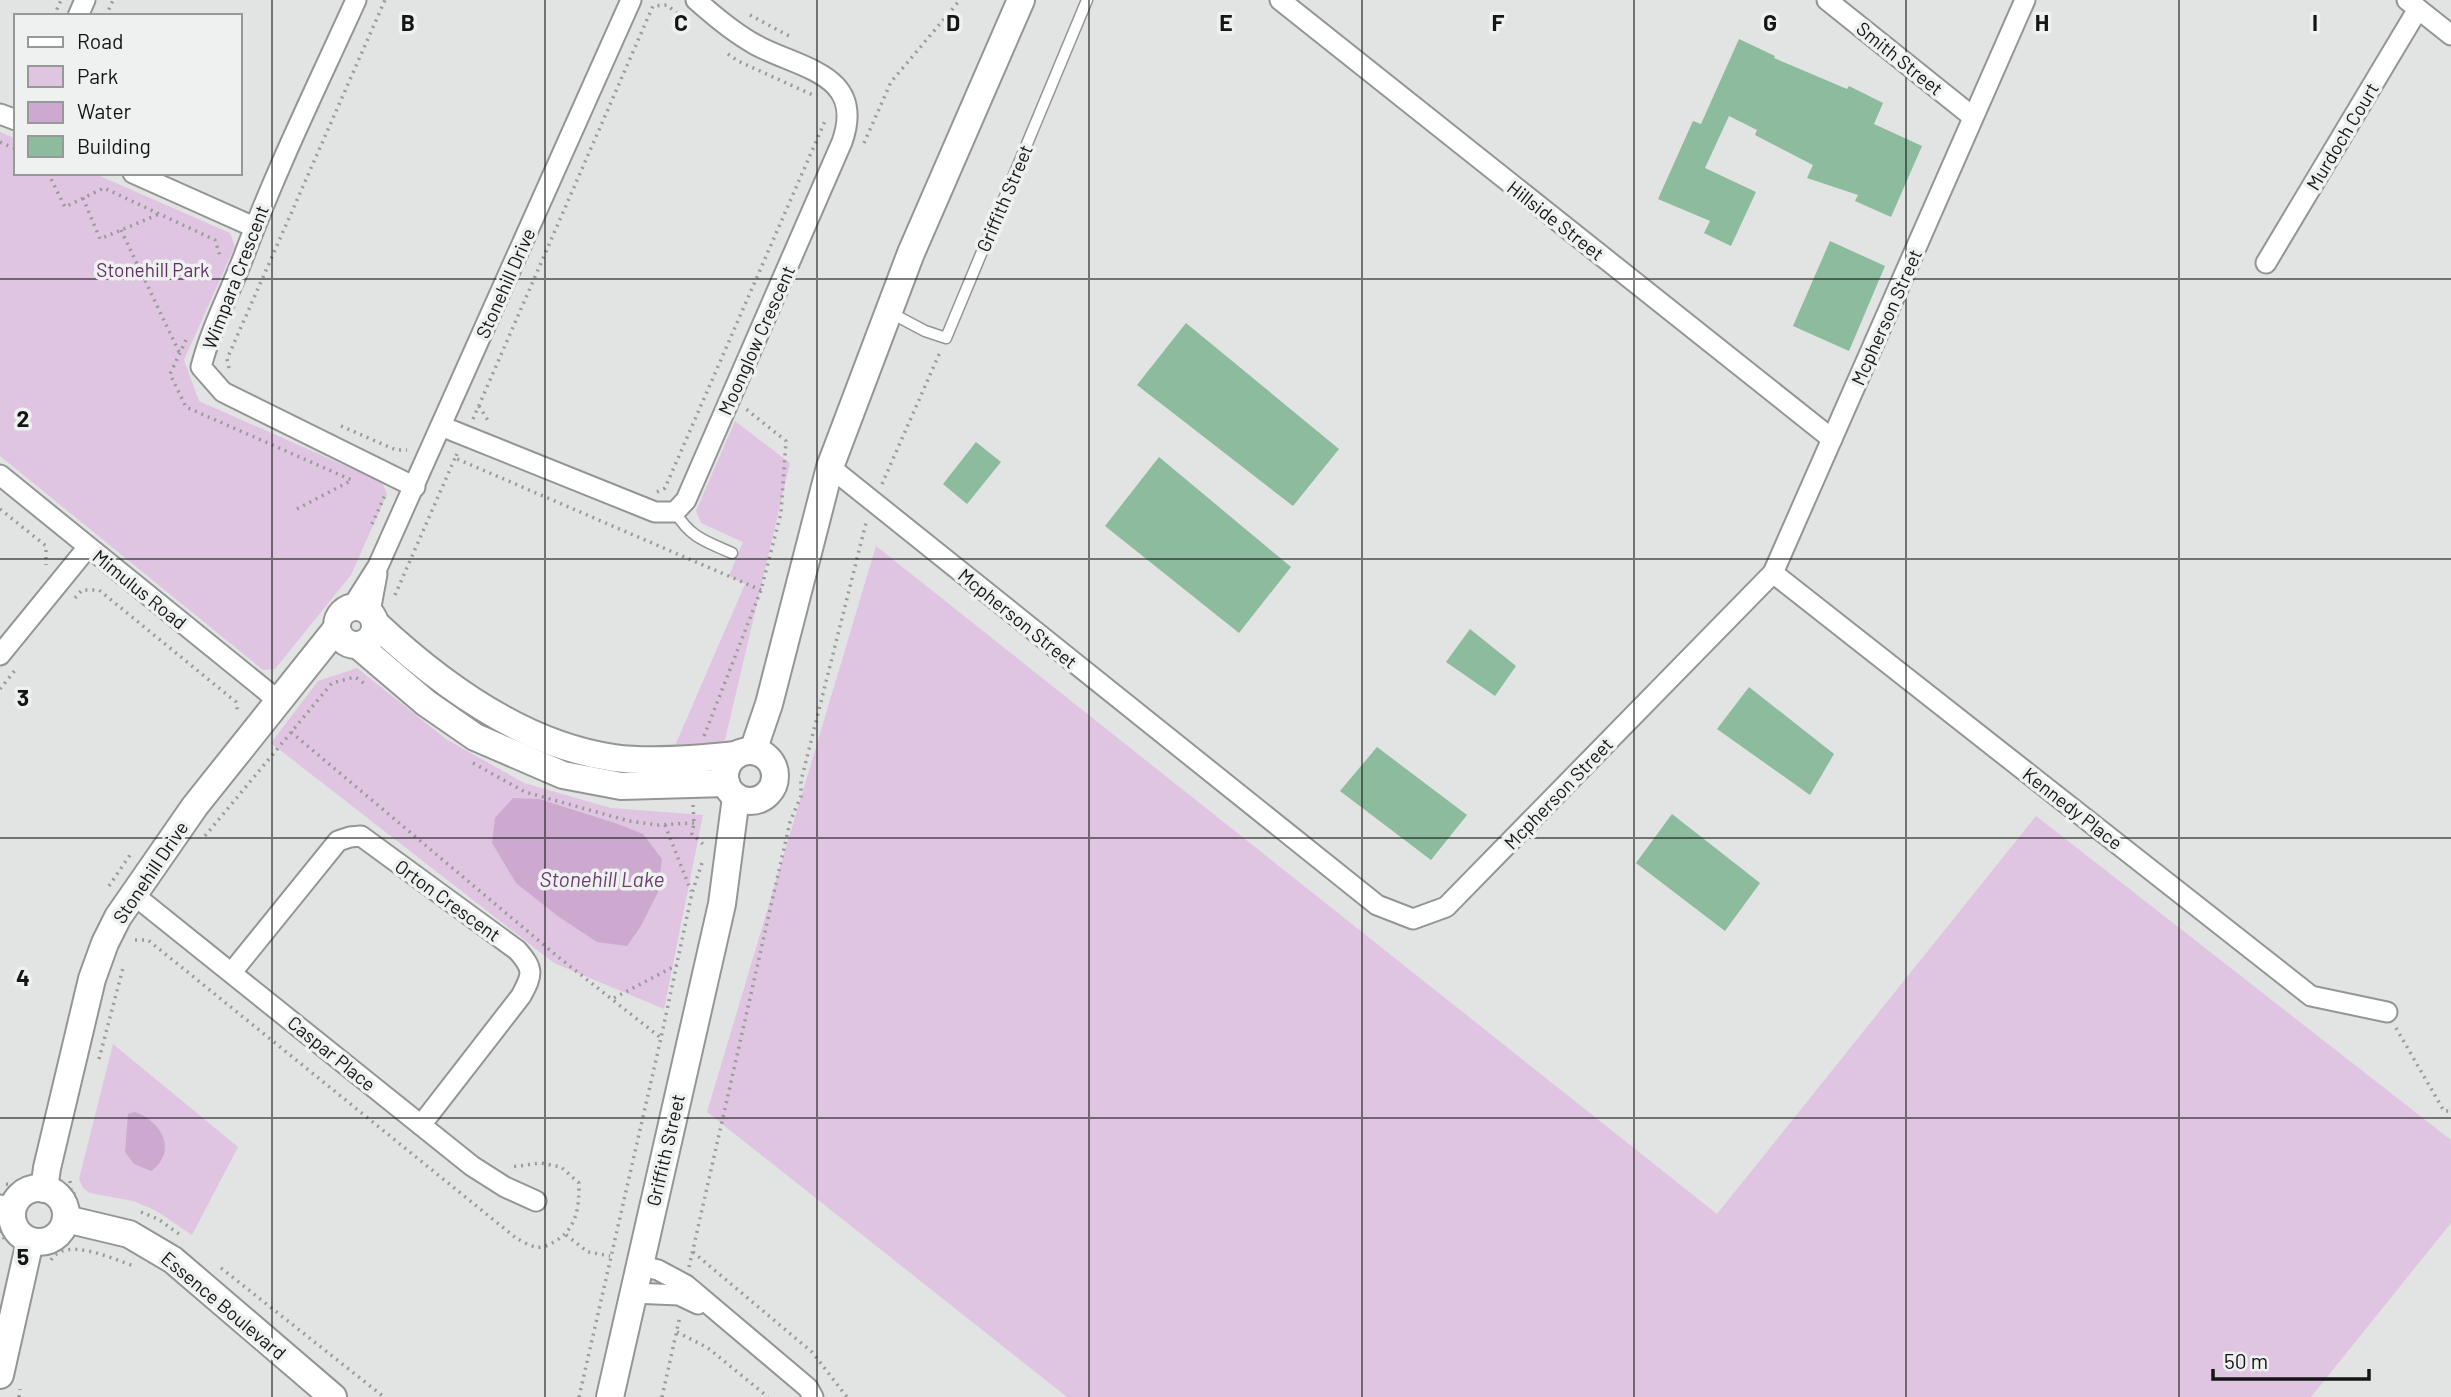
<svg xmlns="http://www.w3.org/2000/svg" width="2451" height="1397" viewBox="0 0 2451 1397" font-family="Barlow,sans-serif">
  <rect width="100%" height="100%" fill="#e1e4e2"/>
  <g fill="#dfc5e1">
    <polygon points="0,132 16,139 16,173 93,173 230,233 235,246 184,360 199,401 382,482 387,494 351,575 275,669 263,670 0,456"/>
    <polygon points="735,421 790,463 725,740 704,749 674,748 745,584 729,576 743,542 701,523 696,511"/>
    <polygon points="876,546 1717,1214 2036,816 2451,1140 2451,1223 2311,1397 1067,1397 707,1112"/>
    <polygon points="357,668 446,739 524,783 611,808 703,815 664,1009 554,963 271,743 318,681"/>
    <polygon points="113,1044 238,1147 192,1235 155,1210 133,1201 90,1193 83,1188 79,1179"/>
  </g>
  <g fill="#cda9d0">
    <polygon points="513,798 539,799 615,823 643,834 662,859 658,892 641,926 627,946 597,942 559,917 516,883 492,843 495,818"/>
    <path d="M135,1112c27,10 43,39 16,59l-17,-7 -9,-12 3,-38z"/>
  </g>
  <g fill="#8cbb9d">
    <polygon points="1739,39 1775,56 1774,58 1847,89 1849,86 1883,103 1874,124 1922,146 1891,217 1855,201 1858,195 1807,178 1813,165 1755,135 1757,130 1729,116 1705,168 1756,192 1731,246 1704,233 1710,221 1658,199 1693,121 1701,124"/>
    <polygon points="1830,241 1885,266 1849,351 1793,326"/>
    <polygon points="1186,323 1339,449 1293,506 1137,385"/>
    <polygon points="976,442 1001,462 967,504 943,484"/>
    <polygon points="1159,457 1291,567 1239,633 1105,526"/>
    <polygon points="1470,629 1516,666 1495,696 1446,662"/>
    <polygon points="1749,687 1834,754 1810,795 1717,729"/>
    <polygon points="1377,747 1467,815 1431,860 1340,791"/>
    <polygon points="1672,814 1760,883 1725,931 1636,863"/>
  </g>
  <g fill="none" stroke-linecap="round" stroke-linejoin="round">
    <g stroke="#939694" stroke-width="13">
      <g id="lane">
        <polyline points="891,313 925,331 946,338 1087,0"/>
        <path d="M675,512c16,26 30,29 57,41"/>
      </g>
    </g>
    <g stroke="#939694" stroke-width="23">
      <g id="street">
        <path d="M356,0c-38,84 -79,167 -111,253 -15,40 -33,72 -44,114l22,25 192,95"/>
        <polyline points="1280,0 1832,439"/>
        <polyline points="1827,0 1973,117"/>
        <polyline points="2407,0 2451,35"/>
        <polyline points="78,16 85,0"/>
        <polyline points="0,114 16,120"/>
        <polyline points="133,173 254,227"/>
        <polyline points="2266,263 2418,9"/>
        <path d="M441,426l214,86h20l11,-12 156,-358c24,-68 -41,-73 -86,-97 -22,-12 -41,-28 -60,-45"/>
        <polyline points="830,467 1377,905 1413,919 1446,907 1773,573 2025,0"/>
        <polyline points="0,475 280,702"/>
        <polyline points="1773,573 2311,996 2387,1012"/>
        <polyline points="352,607 378,566 631,0"/>
        <polyline points="370,612 377,574"/>
        <polyline points="0,655 88,547"/>
        <polyline points="134,895 472,1166 505,1187 536,1201"/>
        <path d="M232,972l106,-131 12,-4 11,-1 156,114c17,19 16,24 4,46l-100,129"/>
        <polyline points="0,1205 12,1208"/>
        <polyline points="638,1265 658,1270 686,1285 808,1388 813,1397"/>
        <polyline points="632,1293 679,1295 698,1304"/>
      </g>
    </g>
    <g stroke="#939694" stroke-width="30">
      <g id="secondary">
        <circle cx="356" cy="626" r="19"/>
        <path d="M376,624c65,61 147,121 238,134 36,5 85,1 122,-3"/>
        <polyline points="358,645 426,703 475,737 563,775 621,786 726,783"/>
        <polyline points="753,751 769,704 830,467 911,253 1021,0"/>
        <circle cx="750" cy="776" r="25"/>
        <circle cx="39" cy="1215" r="27"/>
        <polyline points="44,1189 47,1168 92,979 105,943 118,917 195,806 337,628"/>
        <polyline points="66,1219 129,1234 173,1260 333,1397"/>
        <polyline points="0,1375 30,1241"/>
        <polyline points="610,1397 722,904 736,797"/>
      </g>
    </g>
    <g stroke="#999b99" stroke-width="3.5" stroke-dasharray="2 5" stroke-linecap="butt">
      <polyline points="750,15 789,36"/>
      <polyline points="54,16 61,0"/>
      <polyline points="106,16 113,0"/>
      <polyline points="728,54 738,61 815,96"/>
      <polyline points="0,142 16,149"/>
      <polyline points="864,143 891,82 960,0"/>
      <polyline points="48,173 65,207 104,188 215,240 221,259"/>
      <polyline points="83,198 100,239 159,214"/>
      <polyline points="121,230 180,354"/>
      <polyline points="186,340 170,374 186,407 354,481"/>
      <polyline points="229,368 227,359 385,0"/>
      <polyline points="479,406 489,422"/>
      <polyline points="473,419 653,6 667,5 686,21"/>
      <polyline points="341,426 396,450 407,450"/>
      <polyline points="457,454 455,458 761,590"/>
      <polyline points="882,484 941,350"/>
      <polyline points="657,492 665,488 825,121"/>
      <polyline points="0,509 46,546 46,565"/>
      <polyline points="297,509 352,480"/>
      <polyline points="372,524 386,493"/>
      <polyline points="395,595 455,458"/>
      <polyline points="75,598 82,590 99,590 236,702 238,714"/>
      <polyline points="0,689 16,669"/>
      <polyline points="291,732 557,956 661,1038"/>
      <polyline points="704,736 761,590 781,513 786,441 746,409"/>
      <polyline points="473,763 525,792 629,821 657,825 694,823"/>
      <polyline points="693,805 694,823 692,834 706,847"/>
      <polyline points="665,825 691,891"/>
      <polyline points="205,836 332,683 355,677 365,684"/>
      <polyline points="109,886 130,855"/>
      <path d="M135,940h13l368,298c6,3 15,9 21,9 5,1 12,-2 17,-5 23,-13 25,-34 25,-59l-18,-16 -20,-4 -30,4"/>
      <polyline points="614,998 677,965"/>
      <polyline points="2396,1028 2444,1111 2451,1111"/>
      <polyline points="99,1059 123,968"/>
      <polyline points="70,1181 71,1192 79,1197"/>
      <polyline points="6,1184 15,1185 22,1180"/>
      <polyline points="141,1212 158,1219 179,1234"/>
      <polyline points="0,1231 6,1242"/>
      <polyline points="566,1235 588,1252 610,1256"/>
      <polyline points="693,1252 812,1352 847,1397"/>
      <path d="M51,1260c14,-24 62,-1 83,6"/>
      <polyline points="689,1267 790,822 801,796 801,781 867,519"/>
      <polyline points="221,1268 384,1397"/>
      <polyline points="677,1332 708,1348 768,1397"/>
      <polyline points="19,1397 20,1389"/>
      <polyline points="579,1397 661,1038 692,893 703,860"/>
      <polyline points="662,1397 680,1316"/>
    </g>
    <use href="#lane" stroke="#fff" stroke-width="10"/>
    <use href="#street" stroke="#fff" stroke-width="19"/>
    <use href="#secondary" stroke="#fff" stroke-width="26"/>
  </g>
  <path fill="none" stroke="#141514" stroke-width="2" stroke-opacity="0.55" d="M272,0v1397M545,0v1397M817,0v1397M1089,0v1397M1362,0v1397M1634,0v1397M1906,0v1397M2179,0v1397M0,279h2451M0,559h2451M0,838h2451M0,1118h2451"/>
  <g text-anchor="middle" dominant-baseline="central" stroke-width="7" stroke-linejoin="round" paint-order="stroke">
    <g font-size="19" fill="#141514" stroke="#eef1ef">
      <text transform="translate(1900 58) rotate(39)">Smith Street</text>
      <text transform="translate(2342 136) rotate(-59)">Murdoch Court</text>
      <text transform="translate(1004 198) rotate(-67)">Griffith Street</text>
      <text transform="translate(1556 220) rotate(38)">Hillside Street</text>
      <text transform="translate(235 277) rotate(-69)">Wimpara Crescent</text>
      <text transform="translate(505 283) rotate(-66)">Stonehill Drive</text>
      <text transform="translate(1886 317) rotate(-66)">Mcpherson Street</text>
      <text transform="translate(756 340) rotate(-66)">Moonglow Crescent</text>
      <text transform="translate(140 589) rotate(39)">Mimulus Road</text>
      <text transform="translate(1018 618) rotate(39)">Mcpherson Street</text>
      <text transform="translate(1558 793) rotate(-46)">Mcpherson Street</text>
      <text transform="translate(2073 808) rotate(38)">Kennedy Place</text>
      <text transform="translate(150 872) rotate(-56)">Stonehill Drive</text>
      <text transform="translate(448 900) rotate(36)">Orton Crescent</text>
      <text transform="translate(332 1053) rotate(39)">Caspar Place</text>
      <text transform="translate(665 1150) rotate(-77)">Griffith Street</text>
      <text transform="translate(224 1305) rotate(40)">Essence Boulevard</text>
    </g>
    <g font-size="19" fill="#5f3264" stroke="#eef1ef">
      <text x="153" y="269">Stonehill Park</text>
    </g>
    <g font-size="21" font-style="italic" fill="#6b3e70" stroke="#eef1ef">
      <text x="602" y="878">Stonehill Lake</text>
    </g>
  </g>
  <g font-size="23" text-anchor="middle" font-weight="bold" fill="#141514" stroke="#eef1ef" stroke-width="7" stroke-linejoin="round" paint-order="stroke">
    <text x="408" y="31">B</text>
    <text x="681" y="31">C</text>
    <text x="953" y="31">D</text>
    <text x="1226" y="31">E</text>
    <text x="1498" y="31">F</text>
    <text x="1770" y="31">G</text>
    <text x="2042" y="31">H</text>
    <text x="2315" y="31">I</text>
    <text x="23" y="427">2</text>
    <text x="23" y="706">3</text>
    <text x="23" y="986">4</text>
    <text x="23" y="1265">5</text>
  </g>
  <rect x="14" y="14" width="228" height="161" fill="#eef1ef" stroke="#979997" stroke-width="2"/>
  <rect x="28" y="37" width="35" height="10" fill="#ffffff" stroke="#979997" stroke-width="2"/>
  <text x="77" y="49" font-size="21" fill="#141514">Road</text>
  <rect x="28" y="66" width="35" height="21" fill="#dfc5e1" stroke="#979997" stroke-width="2"/>
  <text x="77" y="84" font-size="21" fill="#141514">Park</text>
  <rect x="28" y="102" width="35" height="21" fill="#cda9d0" stroke="#979997" stroke-width="2"/>
  <text x="77" y="119" font-size="21" fill="#141514">Water</text>
  <rect x="28" y="136" width="35" height="21" fill="#8cbb9d" stroke="#979997" stroke-width="2"/>
  <text x="77" y="154" font-size="21" fill="#141514">Building</text>
  <path d="M2213 1369v10h156v-10" fill="none" stroke="#141514" stroke-width="3.5"/>
  <text x="2224" y="1369" font-size="21" fill="#141514" stroke="#eef1ef" stroke-width="5" paint-order="stroke">50 m</text>
</svg>
